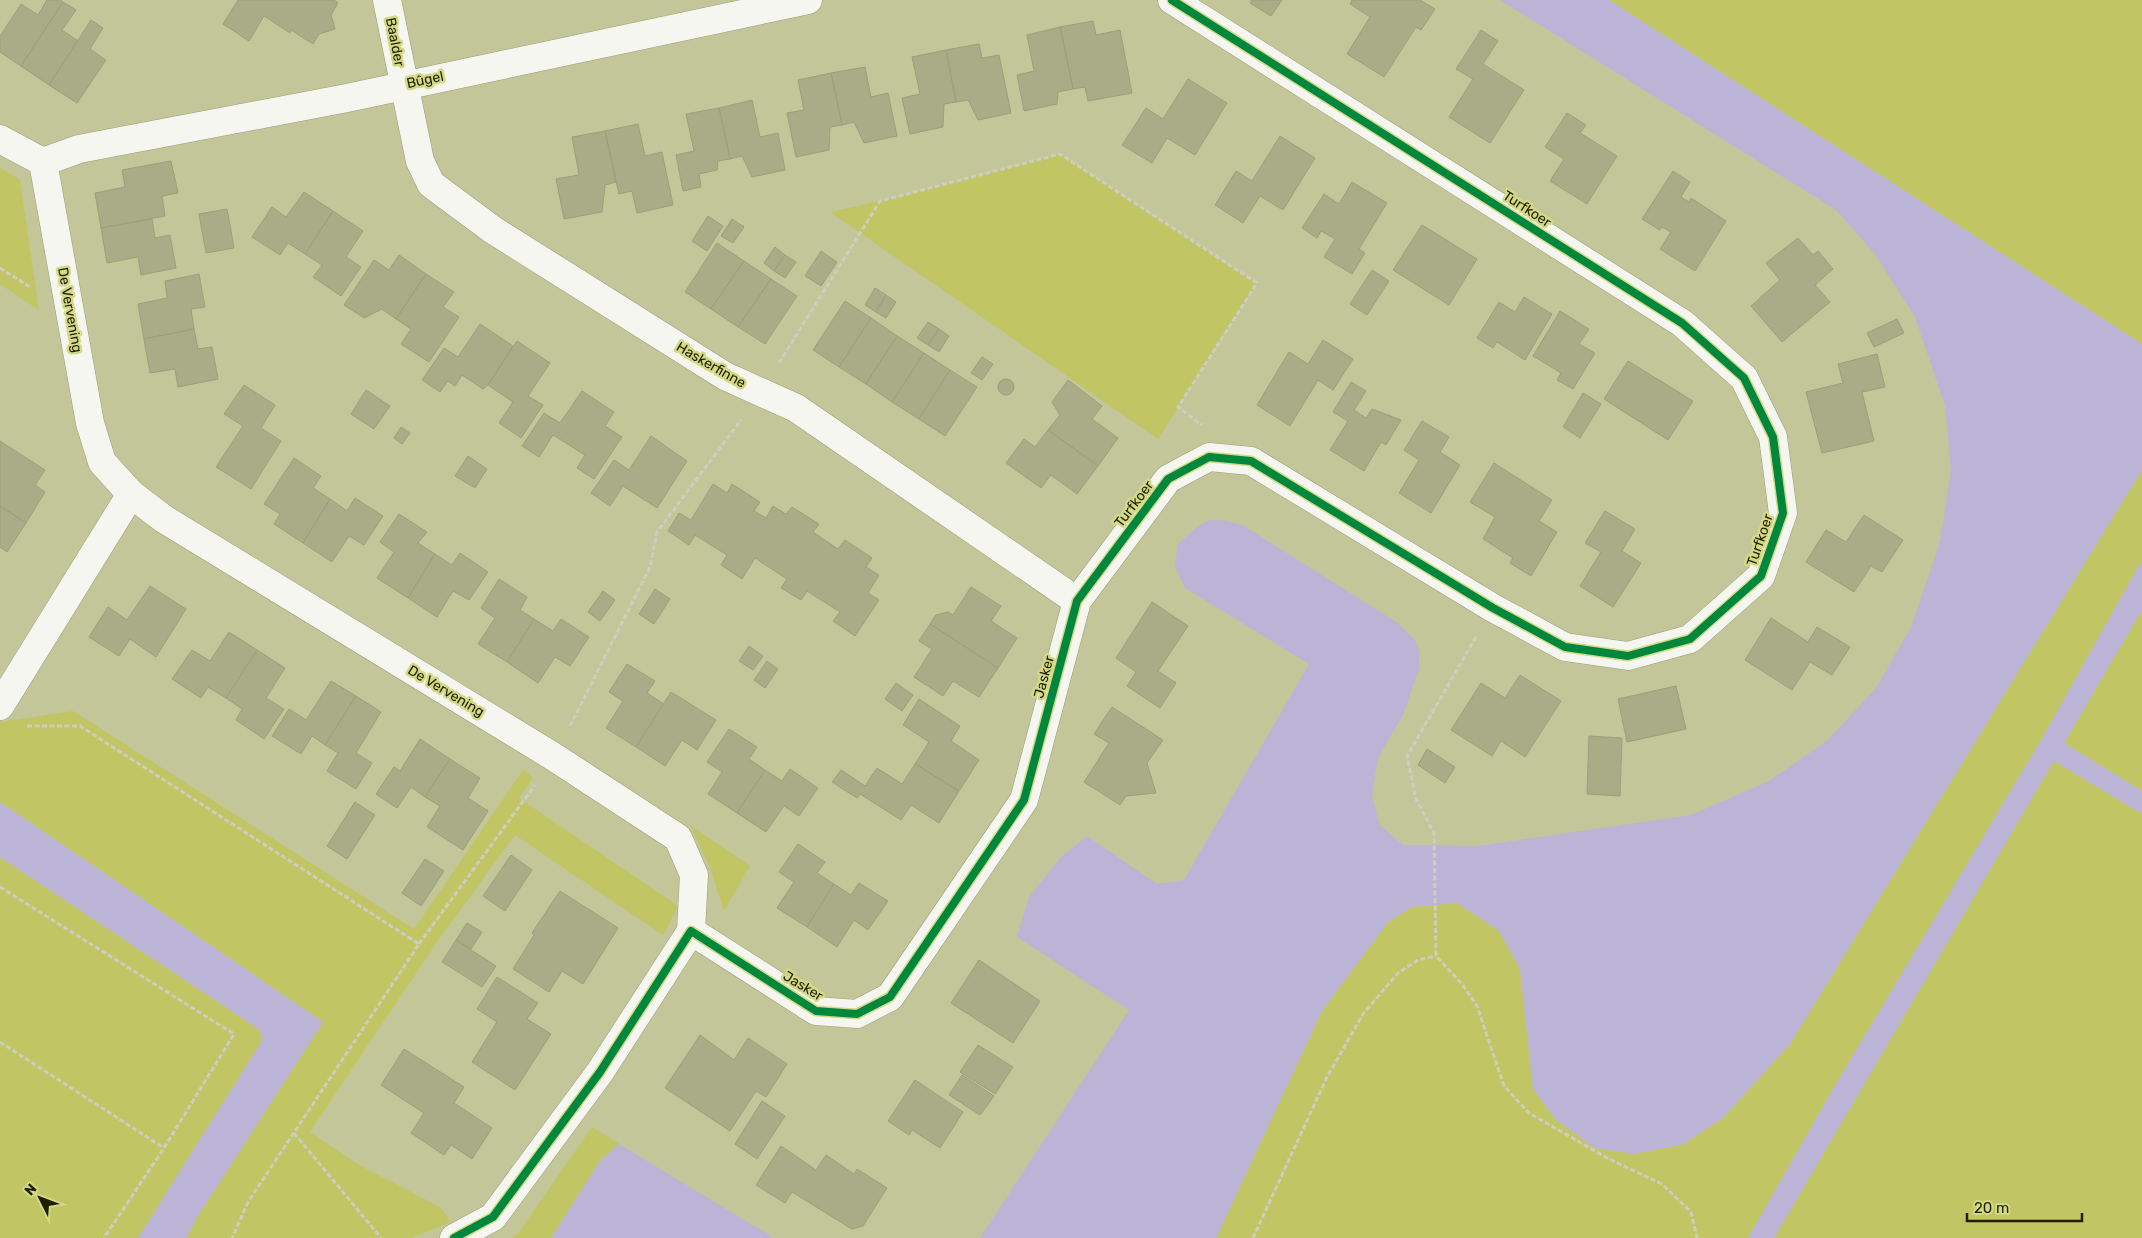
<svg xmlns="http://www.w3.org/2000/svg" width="2142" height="1238" viewBox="0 0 2142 1238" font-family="Rubik,sans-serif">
  <rect width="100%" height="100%" fill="#c3c698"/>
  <g fill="#c1c564">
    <polygon points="1609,0 2142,0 2142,344"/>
    <polygon points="1060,154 1257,283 1158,439 830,212 880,201"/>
    <polygon points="0,167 20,180 39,310 0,284"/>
    <polygon points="2142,470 2142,560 2041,740 1833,1089 1748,1238 1216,1238 1322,1011 1388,922 1412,907 1457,903 1499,930 1520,969 1533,1089 1556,1120 1595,1148 1634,1154 1684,1144 1724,1117 1790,1044"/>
    <polygon points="2142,610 2142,791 2064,743"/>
    <polygon points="73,711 414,929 523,770 533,778 519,798 678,906 663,935 515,835 437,942 310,1132 359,1165 440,1207 451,1222 411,1238 186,1238 196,1219 323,1022 0,802 0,722"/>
    <polygon points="2054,760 2142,814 2142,1238 1774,1238"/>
    <polygon points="690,825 750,866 724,911 710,867"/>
    <polygon points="0,857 260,1030 262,1041 138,1238 0,1238"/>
    <polygon points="592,1127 619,1144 600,1161 551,1238 512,1238 519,1232"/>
  </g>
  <g fill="#bbb4d7">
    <path d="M1500,0h109l533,344v126l-352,574 -66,73 -40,27 -50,10 -39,-6 -39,-28 -23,-31 -13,-120 -21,-38 -42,-28 -45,4 -24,15 -66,89 -106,227h-236l149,-228 -112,-73 12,-40 32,-40 26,-21 70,48 27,-4 125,-216 -124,-76 -10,-21 3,-23c28,-25 29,-30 66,-18l154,97 17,17 4,11v17l-15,45 -26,45 -6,37 7,29 24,21 75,1 213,-31 78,-34 59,-41 48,-52 35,-61 29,-85 11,-72 -6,-64 -30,-89 -41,-64 -38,-43z"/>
    <polygon points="2142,560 2142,610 2064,743 2142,791 2142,814 2054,761 1774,1238 1748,1238 1833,1089 2041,740"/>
    <polygon points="0,802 323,1022 196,1219 186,1238 138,1238 262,1041 260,1030 0,857"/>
    <polygon points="619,1144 774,1238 551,1238 600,1161"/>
  </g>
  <g fill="#aaac87" stroke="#9d9f7a">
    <polygon points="47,0 60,0 63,2 21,66 0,52 0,36 21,4 38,15"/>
    <polygon points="238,0 334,0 338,3 331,15 335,29 319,34 313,44 291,30 290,33 264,16 249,41 223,24"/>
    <polygon points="1252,0 1282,0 1271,16 1250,3"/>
    <polygon points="1352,0 1420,0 1435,9 1421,30 1416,27 1384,77 1347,54 1370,17 1350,4"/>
    <polygon points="63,2 76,10 62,30 78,41 49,85 21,66"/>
    <polygon points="91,20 103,28 90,49 106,60 77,103 49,85"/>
    <polygon points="1093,21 1096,35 1120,30 1132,93 1088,101 1085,87 1073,89 1060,27"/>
    <polygon points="1060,27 1073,89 1058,92 1057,104 1024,111 1017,75 1034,71 1027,35"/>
    <polygon points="1481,30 1498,41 1483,64 1524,90 1490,143 1449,117 1473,79 1456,69"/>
    <polygon points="979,44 982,58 999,55 1011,113 978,120 968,100 956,102 946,50"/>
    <polygon points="946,50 956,102 944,104 943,127 910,134 902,98 920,94 912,57"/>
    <polygon points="865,67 871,97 888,93 897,136 864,143 854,122 842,125 831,73"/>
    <polygon points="831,73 842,125 830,127 829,150 796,157 787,113 804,110 798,80"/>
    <polygon points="1188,79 1227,103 1195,155 1167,138 1152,163 1122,145 1146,108 1163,119"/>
    <polygon points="752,100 760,137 778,133 785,170 752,177 742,156 730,159 719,108"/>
    <polygon points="719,108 730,159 718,161 717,170 699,174 701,187 683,191 676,155 694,151 686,114"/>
    <polygon points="1567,113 1586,125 1580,133 1617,156 1587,204 1550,181 1564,159 1545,147"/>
    <polygon points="638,124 645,156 662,152 673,205 637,213 632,191 619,194 605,131"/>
    <polygon points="605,131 616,182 605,185 602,212 564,219 556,179 579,175 572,137"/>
    <polygon points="1280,136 1315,158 1283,210 1260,196 1243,223 1215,205 1236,171 1252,181"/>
    <polygon points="171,161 178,193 162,196 165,216 101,228 95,193 125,187 122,170"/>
    <polygon points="1673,171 1690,182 1681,197 1689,202 1691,198 1726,221 1695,271 1660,249 1671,232 1662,227 1660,230 1642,219"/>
    <polygon points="1352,182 1387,203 1359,249 1365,253 1352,274 1324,257 1335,239 1321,231 1317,238 1302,228 1324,194 1339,204"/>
    <polygon points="304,192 333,211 305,254 288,243 280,255 252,237 272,207 286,217"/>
    <polygon points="227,209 234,248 206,253 199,214"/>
    <polygon points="333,211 363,231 346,257 361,267 341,296 313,277 322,265 305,254"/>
    <polygon points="708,216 723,226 707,251 692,241"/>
    <polygon points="152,219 155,238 170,235 176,268 141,275 138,257 107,263 101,228"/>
    <polygon points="732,219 744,227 733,243 721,236"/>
    <polygon points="1422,225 1477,259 1449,305 1393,270"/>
    <polygon points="1798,238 1813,255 1818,251 1833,269 1815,285 1830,302 1782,342 1751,306 1780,280 1766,263"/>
    <polygon points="717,243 744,261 711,309 685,292"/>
    <polygon points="775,247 785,255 774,271 764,263"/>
    <polygon points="821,251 837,262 821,286 805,276"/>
    <polygon points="399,255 426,274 396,319 382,309 364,318 344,305 374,260 389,270"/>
    <polygon points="785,255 796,262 785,278 774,271"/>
    <polygon points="744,261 771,279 738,327 711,309"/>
    <polygon points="1372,270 1389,281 1367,315 1350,304"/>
    <polygon points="199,274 205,307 191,309 194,329 144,339 138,304 167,298 165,281"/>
    <polygon points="426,274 454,292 443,307 459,317 429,362 401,344 411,329 396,319"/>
    <polygon points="771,279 797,296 765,344 738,327"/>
    <polygon points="875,288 886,295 876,312 865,305"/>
    <polygon points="886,295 896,302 886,318 876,312"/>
    <polygon points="1524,297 1552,314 1525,360 1497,342 1493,348 1477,338 1499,302 1515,312"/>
    <polygon points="845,301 871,318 839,367 813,350"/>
    <polygon points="1560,311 1589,329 1579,344 1595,353 1573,389 1557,380 1561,373 1533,356"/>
    <polygon points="871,318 897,336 866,384 839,367"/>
    <polygon points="1897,319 1904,333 1874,347 1867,333"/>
    <polygon points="928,322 939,329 928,345 917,338"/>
    <polygon points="480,324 513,346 488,385 483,389 462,375 455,386 448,381 440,392 422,380 444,348 458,357"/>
    <polygon points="194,329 198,349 212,347 218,379 178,387 175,369 150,373 144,339"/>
    <polygon points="939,329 949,336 939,352 928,345"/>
    <polygon points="897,336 924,353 892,402 866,384"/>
    <polygon points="1323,340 1353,359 1333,390 1318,380 1290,426 1257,405 1289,352 1308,364"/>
    <polygon points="517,341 550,363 528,396 543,405 521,438 499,423 513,402 488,385"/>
    <polygon points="924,353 950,370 919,419 892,402"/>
    <polygon points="1877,354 1885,387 1862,392 1874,441 1822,453 1806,392 1843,383 1838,364"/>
    <polygon points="982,357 993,364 982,380 971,373"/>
    <polygon points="1628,361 1693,401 1668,440 1604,399"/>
    <polygon points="950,370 977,387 945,436 919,419"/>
    <circle cx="1006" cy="387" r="8"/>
    <polygon points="1068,380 1102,406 1092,419 1118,438 1098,466 1048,430 1060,415 1052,402"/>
    <polygon points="1351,382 1366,391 1354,410 1366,418 1372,409 1401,420 1386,445 1381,442 1364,471 1330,450 1348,421 1333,412"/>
    <polygon points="244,385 275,405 261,428 281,441 251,489 216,467 243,426 224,414"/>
    <polygon points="366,390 390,406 374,429 351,414"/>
    <polygon points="582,391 614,412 605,426 622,437 594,479 577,468 585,455 553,435 539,457 522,446 544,413 560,423"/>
    <polygon points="1583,393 1601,404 1580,438 1563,427"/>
    <polygon points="1422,421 1449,437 1440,452 1460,465 1431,513 1399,493 1419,460 1404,450"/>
    <polygon points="401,427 410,433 402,444 394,438"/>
    <polygon points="1048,430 1098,466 1077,494 1051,475 1041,488 1006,463 1024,439 1035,447"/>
    <polygon points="651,436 687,461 657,508 623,486 610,506 591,493 614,460 629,470"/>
    <polygon points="0,441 45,470 35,485 45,492 26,523 0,506"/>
    <polygon points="468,456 487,469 475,488 455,476"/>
    <polygon points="294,458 321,476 313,488 330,499 303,543 274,524 280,514 264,504"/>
    <polygon points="1494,463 1552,500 1539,521 1557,532 1531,576 1510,563 1513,558 1483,539 1495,517 1470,502"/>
    <polygon points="713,484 727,493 732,484 760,502 754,511 766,518 773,506 786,514 792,507 819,524 813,532 838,549 845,540 872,558 866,567 879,575 868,593 879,600 855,636 833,621 840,612 807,591 801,600 781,588 787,579 755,558 742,579 721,565 727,555 695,535 689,545 668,531 679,513 691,520"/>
    <polygon points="355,498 383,516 364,545 349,536 332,562 303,543 330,499 347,511"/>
    <polygon points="0,506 26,523 7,552 0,547"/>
    <polygon points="1605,511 1635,529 1622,551 1641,563 1613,607 1580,586 1601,552 1585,543"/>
    <polygon points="399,514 427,532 418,543 435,554 408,598 377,578 394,552 380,542"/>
    <polygon points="1864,515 1903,540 1882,572 1871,566 1854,592 1806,562 1826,530 1846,542"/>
    <polygon points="460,553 488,572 469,600 453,591 437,617 408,598 435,554 452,565"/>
    <polygon points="499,579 527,597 520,610 534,619 507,662 478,644 495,618 481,608"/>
    <polygon points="150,586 186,609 156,657 130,639 119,656 89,637 108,607 127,620"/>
    <polygon points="971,587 1001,606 991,621 1017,638 998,668 930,624 936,615 948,612 953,615"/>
    <polygon points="655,589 670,599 654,624 639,614"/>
    <polygon points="603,591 615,600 600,621 588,612"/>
    <polygon points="1152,602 1188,626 1158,671 1176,683 1160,708 1127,686 1136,672 1116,658"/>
    <polygon points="1771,618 1808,642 1817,627 1850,647 1832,675 1810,662 1792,690 1745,660"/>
    <polygon points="534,619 553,631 561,619 589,637 570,666 555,657 538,683 507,662"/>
    <polygon points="930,624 998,668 979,697 953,681 943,696 914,677 932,649 919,641"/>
    <polygon points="229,632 257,650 226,698 208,687 201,698 172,679 192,650 210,661"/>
    <polygon points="749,646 763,656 753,670 739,661"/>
    <polygon points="257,650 285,668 266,698 284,709 264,739 236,720 242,709 226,698"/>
    <polygon points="767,661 778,669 765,688 754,680"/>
    <polygon points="627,664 655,681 647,693 664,704 636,747 606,728 623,701 609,692"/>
    <polygon points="1520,675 1561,701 1525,757 1501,741 1492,756 1451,730 1481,683 1505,698"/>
    <polygon points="331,681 356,696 325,745 312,736 301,754 272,736 289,709 306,720"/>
    <polygon points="896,683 913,695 902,711 885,699"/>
    <polygon points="1676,686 1686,729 1627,742 1618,699"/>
    <polygon points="671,692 716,720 697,750 682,740 665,766 636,747"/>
    <polygon points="356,696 381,712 356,753 372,763 356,789 327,771 338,753 325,745"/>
    <polygon points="919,699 960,726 951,741 979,760 959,791 915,764 929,742 903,725"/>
    <polygon points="1112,707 1163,740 1147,763 1156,793 1126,796 1120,805 1084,782 1109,743 1094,734"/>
    <polygon points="729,729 757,747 749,759 765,770 737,813 708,794 722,772 707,762"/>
    <polygon points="1589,736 1622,738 1620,796 1587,794"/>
    <polygon points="420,739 450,759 425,797 411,787 397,808 376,794 394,767 400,771"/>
    <polygon points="1427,749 1455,767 1445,783 1418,765"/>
    <polygon points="450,759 480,778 468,798 488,811 463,850 427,827 440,806 425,797"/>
    <polygon points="915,764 959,791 939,823 911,805 901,820 860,794 857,798 832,782 841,770 865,786 877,768 902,784"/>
    <polygon points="790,769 818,788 799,816 784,806 766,832 737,813 765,770 782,781"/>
    <polygon points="355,802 375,815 347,859 327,846"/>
    <polygon points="798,844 825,862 817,873 834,884 807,927 777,908 794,882 779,872"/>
    <polygon points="511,855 532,870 505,911 483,896"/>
    <polygon points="425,859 444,871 421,906 402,893"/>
    <polygon points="859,883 888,901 868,930 854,920 837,947 807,927 834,884 851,895"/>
    <polygon points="560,891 618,928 583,984 562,971 549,992 513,969 534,935 532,933"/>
    <polygon points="467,923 482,932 471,949 456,940"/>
    <polygon points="456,940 496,966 482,987 442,962"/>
    <polygon points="979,960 1040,1001 1013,1043 951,1003"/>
    <polygon points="497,977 538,1003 527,1019 551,1034 515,1090 472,1062 497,1022 477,1009"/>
    <polygon points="700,1035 734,1060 748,1038 787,1064 766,1097 756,1091 730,1131 665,1088"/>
    <polygon points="978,1045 1013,1067 995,1094 960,1072"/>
    <polygon points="404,1049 464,1087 454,1103 492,1128 472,1159 451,1145 444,1155 411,1133 424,1113 381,1085"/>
    <polygon points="962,1075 994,1096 980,1115 949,1095"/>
    <polygon points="915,1080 963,1112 940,1148 912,1130 909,1135 888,1121"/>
    <polygon points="762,1101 785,1116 757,1159 735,1144"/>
    <polygon points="781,1146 816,1170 826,1155 854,1174 857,1169 887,1188 863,1226 852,1229 792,1192 785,1203 756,1185"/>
  </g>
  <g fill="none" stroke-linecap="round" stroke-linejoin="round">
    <g stroke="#9c9e7a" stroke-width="29">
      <g id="minor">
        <polyline points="387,0 420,161 431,184 493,230 725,376 796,408 1077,601"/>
        <polyline points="0,139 43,162 90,423 102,462 131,494 164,519 554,757 678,838 694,875 691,931"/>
        <polyline points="43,162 79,149 347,98 808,0"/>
        <polyline points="0,706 131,494"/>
        <polyline points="454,1238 493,1217 600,1072 691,931 816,1011 857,1014 890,997 1024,800 1077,601 1168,479 1209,457 1251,461 1493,608 1565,647 1628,656 1690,639 1761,576 1783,513 1773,437 1744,378 1682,323 1172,0"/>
      </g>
    </g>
    <g stroke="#cecec0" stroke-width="3" stroke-dasharray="5 2.5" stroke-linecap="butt">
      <polyline points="0,268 30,287"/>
      <polyline points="779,363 880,201 1060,154 1257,283 1178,407 1202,425"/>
      <polyline points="1476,637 1407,756 1416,799 1434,833 1436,956 1462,984 1477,1006 1504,1086 1529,1113 1609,1159 1662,1184 1691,1212 1697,1238"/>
      <polyline points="27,726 80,726 419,944 248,1202 232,1238"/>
      <polyline points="570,726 650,567 657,532 741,420"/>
      <polyline points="0,887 234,1034 164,1148 104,1238"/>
      <polyline points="419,944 535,785"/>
      <polyline points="0,1042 164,1148"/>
      <polyline points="294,1133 381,1238"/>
      <polyline points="1253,1238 1327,1077 1363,1014 1398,973 1418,960 1436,956"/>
    </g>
    <use href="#minor" stroke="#f6f6f0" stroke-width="28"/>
    <g stroke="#d3d985" stroke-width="11">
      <polyline id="cycleway" points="454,1238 493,1217 600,1072 691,931 816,1011 857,1014 890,997 1024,800 1077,601 1168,479 1209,457 1251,461 1493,608 1565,647 1628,656 1690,639 1761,576 1783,513 1773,437 1744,378 1682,323 1172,0"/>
    </g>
    <use href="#cycleway" stroke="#00873e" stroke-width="8"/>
  </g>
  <g text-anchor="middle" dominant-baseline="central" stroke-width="5" stroke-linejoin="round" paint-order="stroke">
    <g font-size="14" fill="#1f2000" stroke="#d3d985">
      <text transform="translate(395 42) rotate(79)">Baalder</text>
      <text transform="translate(425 80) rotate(-12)">Bûgel</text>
      <text transform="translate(1527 209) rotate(33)">Turfkoer</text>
      <text transform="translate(70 310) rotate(80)">De Vervening</text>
      <text transform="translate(711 365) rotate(30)">Haskerfinne</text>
      <text transform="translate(1134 504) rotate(-53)">Turfkoer</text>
      <text transform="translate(1760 540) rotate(-71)">Turfkoer</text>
      <text transform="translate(1044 677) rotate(-75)">Jasker</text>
      <text transform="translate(446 691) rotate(31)">De Vervening</text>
      <text transform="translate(803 986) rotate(31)">Jasker</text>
    </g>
  </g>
  <g transform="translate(40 1198) rotate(312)" stroke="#d3d985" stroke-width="4" paint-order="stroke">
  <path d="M0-4L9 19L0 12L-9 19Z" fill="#1f2000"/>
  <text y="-8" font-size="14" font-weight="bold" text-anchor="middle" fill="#1f2000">N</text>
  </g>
  <path d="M1967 1213v8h115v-8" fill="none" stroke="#1f2000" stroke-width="2.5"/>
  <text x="1974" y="1213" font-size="15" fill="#1f2000" stroke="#d3d985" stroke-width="4" paint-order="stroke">20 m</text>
</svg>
